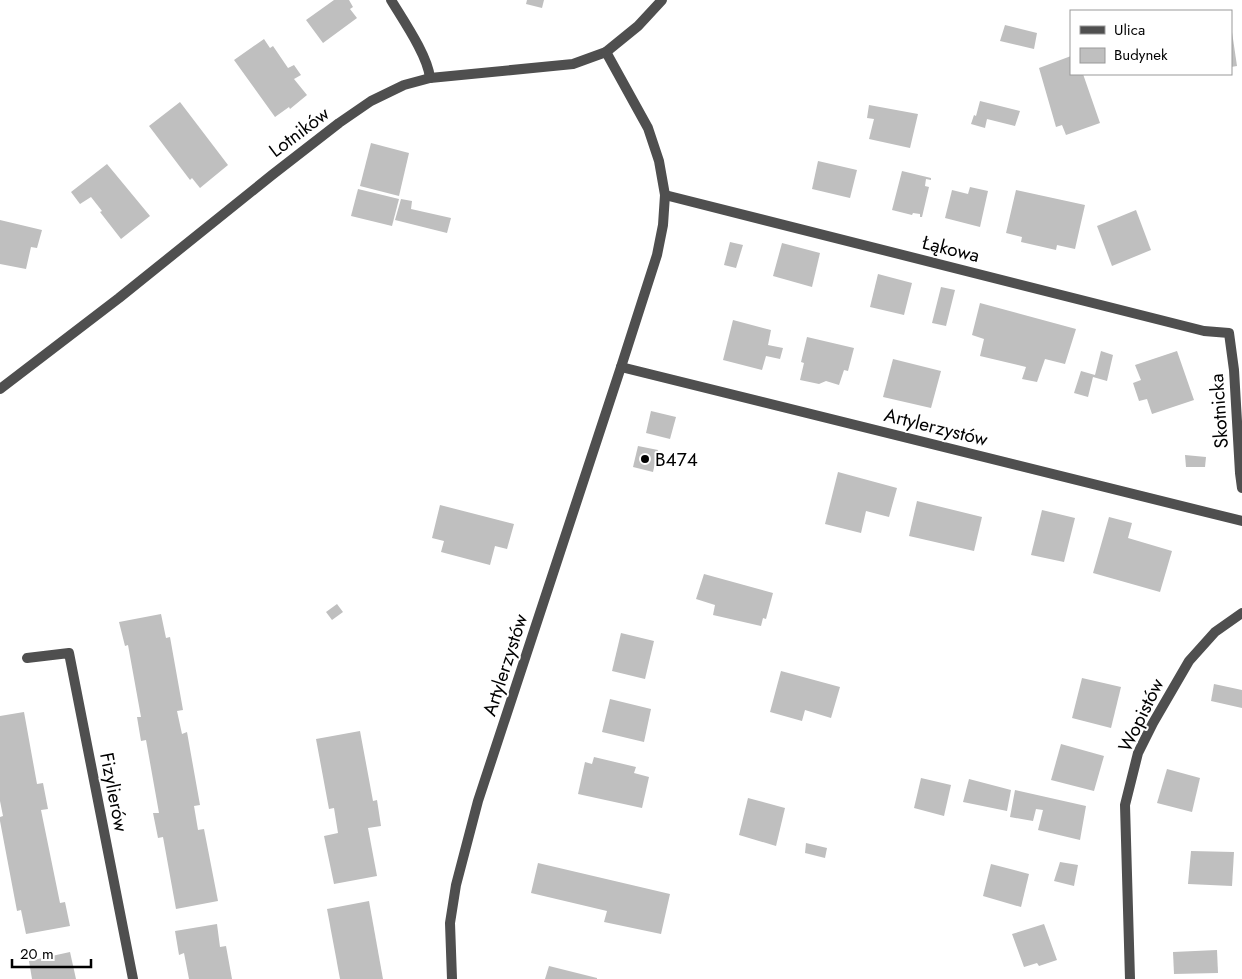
<svg xmlns="http://www.w3.org/2000/svg" width="1242" height="979" viewBox="0 0 1242 979" font-family="Jost,sans-serif">
  <rect width="100%" height="100%" fill="#fff"/>
  <g fill="#bfbfbf">
    <polygon points="334,0 349,0 353,7 350,9 357,18 323,43 306,20"/>
    <polygon points="527,0 544,0 542,8 526,4"/>
    <polygon points="1005,25 1037,33 1034,49 1000,41"/>
    <polygon points="1232,32 1237,66 1231,67 1231,33"/>
    <polygon points="264,39 270,48 273,46 288,68 294,65 301,75 294,79 307,95 290,109 289,107 275,117 234,60"/>
    <polygon points="1071,56 1071,74 1083,74 1100,123 1066,135 1062,125 1056,127 1039,68"/>
    <polygon points="980,101 1020,111 1015,126 987,119 985,128 971,124 974,115 976,116"/>
    <polygon points="180,102 228,165 200,188 192,178 190,180 149,126"/>
    <polygon points="869,105 918,114 910,148 869,139 874,119 867,118"/>
    <polygon points="371,143 409,153 399,196 360,186"/>
    <polygon points="818,161 857,170 850,198 812,189"/>
    <polygon points="107,164 150,216 121,239 100,212 102,211 91,197 80,204 71,192"/>
    <polygon points="902,171 931,178 931,180 926,179 925,186 929,187 922,217 920,217 920,214 913,213 912,215 892,210"/>
    <polygon points="970,187 988,191 980,227 945,218 952,190 968,194"/>
    <polygon points="358,189 399,199 392,226 351,216"/>
    <polygon points="1016,190 1085,205 1075,249 1057,245 1056,250 1021,242 1022,237 1006,233"/>
    <polygon points="401,199 412,201 411,209 451,218 447,233 395,220"/>
    <polygon points="1136,210 1151,250 1112,266 1097,226"/>
    <polygon points="0,220 42,230 37,248 31,247 26,269 0,264"/>
    <polygon points="730,242 743,245 736,268 724,265"/>
    <polygon points="782,243 820,253 812,287 773,276"/>
    <polygon points="878,274 912,283 904,315 870,307"/>
    <polygon points="941,287 955,290 946,326 932,323"/>
    <polygon points="980,303 1076,329 1065,364 1045,359 1037,382 1022,379 1026,367 980,356 984,339 972,335"/>
    <polygon points="733,320 771,330 768,345 783,348 780,359 766,356 762,370 723,360"/>
    <polygon points="807,337 854,348 848,371 844,370 839,385 826,381 819,384 800,380 804,363 801,362"/>
    <polygon points="1101,351 1113,355 1107,381 1093,377 1088,397 1074,393 1081,371 1095,375"/>
    <polygon points="1177,351 1194,400 1152,414 1147,399 1139,401 1133,383 1141,380 1135,365"/>
    <polygon points="893,359 941,371 931,408 883,397"/>
    <polygon points="651,411 676,417 670,439 646,433"/>
    <polygon points="638,446 658,450 653,472 633,467"/>
    <polygon points="1185,455 1206,457 1205,467 1186,467"/>
    <polygon points="838,472 897,488 889,517 866,511 861,533 825,524"/>
    <polygon points="917,501 982,517 974,551 909,536"/>
    <polygon points="440,505 514,524 507,549 495,546 490,565 441,552 444,541 432,538"/>
    <polygon points="1042,510 1075,518 1064,562 1031,555"/>
    <polygon points="1109,517 1132,523 1128,538 1172,551 1160,592 1093,573"/>
    <polygon points="704,574 773,593 766,619 763,618 761,626 713,615 715,605 696,599"/>
    <polygon points="337,604 343,612 332,620 326,612"/>
    <polygon points="161,614 166,638 170,637 183,710 177,711 182,734 187,732 200,805 194,806 198,830 204,829 218,901 176,909 163,837 158,838 153,813 159,813 146,740 141,741 137,717 141,717 128,645 125,646 119,622"/>
    <polygon points="621,633 654,641 645,679 612,671"/>
    <polygon points="781,671 840,687 831,718 805,710 802,721 770,712"/>
    <polygon points="1082,678 1121,687 1111,728 1072,718"/>
    <polygon points="1214,684 1242,690 1242,708 1211,701"/>
    <polygon points="610,699 651,709 644,742 602,732"/>
    <polygon points="24,712 37,784 43,783 48,809 41,810 60,903 65,902 70,926 26,934 21,910 17,911 0,821 0,817 3,816 0,801 0,716"/>
    <polygon points="360,731 373,801 377,800 381,826 368,828 377,876 334,884 324,836 338,833 334,808 329,809 316,739"/>
    <polygon points="1061,744 1104,756 1094,791 1051,780"/>
    <polygon points="594,757 636,767 634,773 649,777 642,808 578,794 585,762 592,764"/>
    <polygon points="1167,769 1200,778 1192,812 1157,803"/>
    <polygon points="921,778 951,785 944,816 914,808"/>
    <polygon points="969,779 1011,790 1007,811 963,802"/>
    <polygon points="1015,790 1086,806 1080,840 1038,830 1043,810 1036,809 1033,821 1010,817"/>
    <polygon points="748,798 785,808 776,846 739,835"/>
    <polygon points="806,843 827,848 825,858 805,853"/>
    <polygon points="1191,851 1234,852 1232,886 1188,884"/>
    <polygon points="1060,862 1078,865 1074,886 1054,881"/>
    <polygon points="538,863 670,894 661,934 604,922 607,911 531,893"/>
    <polygon points="991,864 1029,874 1021,907 983,896"/>
    <polygon points="369,901 383,979 340,979 327,909"/>
    <polygon points="217,924 220,947 226,946 232,979 189,979 184,953 179,955 175,931"/>
    <polygon points="1044,924 1057,960 1039,966 1037,963 1024,967 1012,934"/>
    <polygon points="1217,950 1218,973 1174,974 1173,952"/>
    <polygon points="70,952 76,979 32,979 29,961"/>
    <polygon points="549,966 597,978 597,979 545,979"/>
  </g>
  <g fill="none" stroke-linecap="round" stroke-linejoin="round">
    <g stroke="#4f4f4f" stroke-width="10">
      <path d="M391,0c12,20 37,56 39,78"/>
      <polyline points="665,195 1204,331 1229,333 1234,370 1240,473 1242,488"/>
      <polyline points="621,367 1242,521"/>
      <polyline points="0,389 119,298 272,175 339,123 371,101 404,85 430,78 573,64 606,52 638,26 662,0"/>
      <polyline points="27,658 69,653 133,979"/>
      <polyline points="452,979 450,923 456,885 478,801 621,367 657,255 663,225 665,195 659,161 648,128 606,52"/>
      <polyline points="1130,979 1125,805 1138,753 1153,723 1189,661 1215,632 1242,613"/>
    </g>
  </g>
  <circle fill="#000" stroke="#fff" stroke-width="2" cx="645" cy="459" r="5"/>
  <g text-anchor="middle" dominant-baseline="central" stroke-width="4" stroke-linejoin="round" paint-order="stroke">
    <g font-size="19" fill="#000" stroke="#fff">
      <text transform="translate(299 132) rotate(-37)">Lotników</text>
      <text transform="translate(951 249) rotate(14)">Łąkowa</text>
      <text transform="translate(1219 411) rotate(-94)">Skotnicka</text>
      <text transform="translate(936 427) rotate(14)">Artylerzystów</text>
      <text transform="translate(505 665) rotate(-72)">Artylerzystów</text>
      <text transform="translate(1141 715) rotate(-64)">Wopistów</text>
      <text transform="translate(114 792) rotate(79)">Fizylierów</text>
    </g>
    <g font-size="19" fill="#000" stroke="#fff" text-anchor="start">
      <text x="655" y="459">B474</text>
    </g>
  </g>
  <rect x="1070" y="10" width="162" height="65" fill="#ffffff" stroke="#999999"/>
  <rect x="1080" y="26" width="25" height="8" fill="#4f4f4f" stroke="#999999"/>
  <text x="1114" y="35" font-size="15" fill="#000000">Ulica</text>
  <rect x="1080" y="48" width="25" height="15" fill="#bfbfbf" stroke="#999999"/>
  <text x="1114" y="60" font-size="15" fill="#000000">Budynek</text>
  <path d="M12 959v8h79v-8" fill="none" stroke="#000000" stroke-width="2.5"/>
  <text x="20" y="959" font-size="15" fill="#000000" stroke="#ffffff" stroke-width="4" paint-order="stroke">20 m</text>
</svg>
